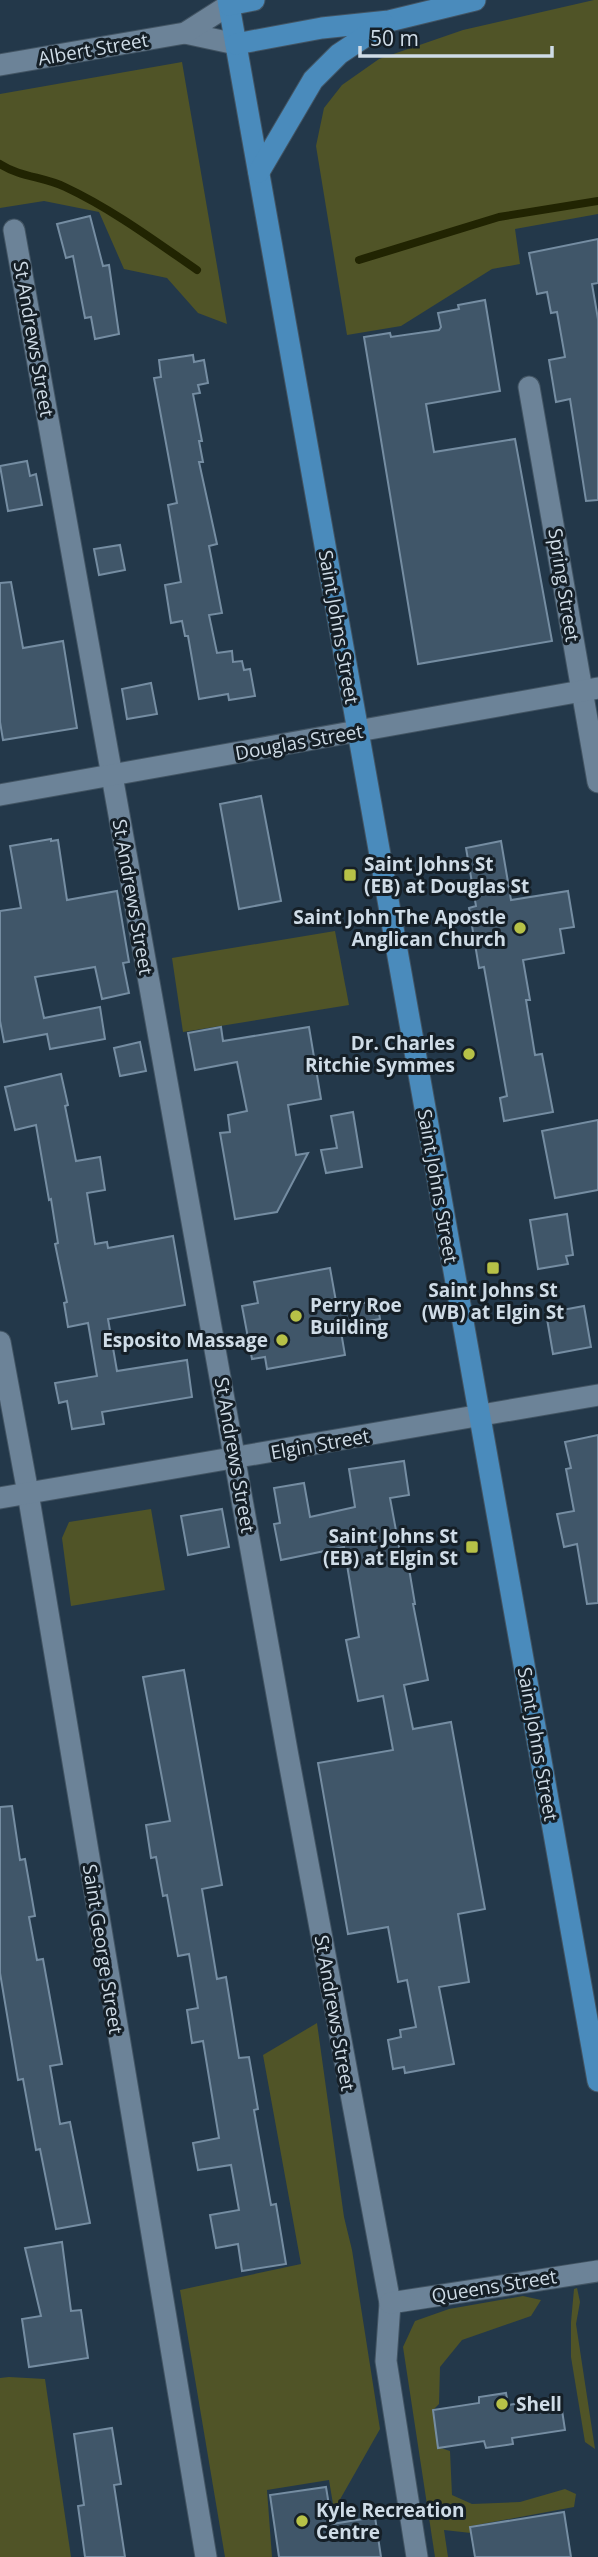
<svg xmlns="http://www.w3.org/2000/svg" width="598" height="2557" viewBox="0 0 598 2557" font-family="'Open Sans',sans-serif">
  <rect width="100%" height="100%" fill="#23384a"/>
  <g fill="#505427">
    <polygon points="594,0 598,0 598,214 515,229 520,264 492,269 401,326 347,335 316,146 324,108 342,85 379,59 463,30"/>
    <polygon points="182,62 227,324 198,313 167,278 124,269 99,212 44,201 0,208 0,94"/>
    <polygon points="335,931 349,1005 183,1032 172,958"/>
    <polygon points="151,1509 165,1590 71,1606 62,1538 69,1522"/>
    <polygon points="317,2023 344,2217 352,2250 380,2429 334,2510 329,2480 267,2490 272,2557 225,2557 180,2290 301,2264 263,2055"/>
    <polygon points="577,2288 580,2302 576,2324 595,2449 585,2442 571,2357 571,2322 574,2289"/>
    <polygon points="523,2296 541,2300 531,2316 462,2340 440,2367 439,2404 433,2410 438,2447 450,2451 452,2495 472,2504 520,2502 565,2489 576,2494 574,2507 471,2526 471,2533 444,2530 448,2557 435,2557 403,2347 415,2321 449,2309"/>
    <polygon points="9,2377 45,2379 71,2557 0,2557 0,2378"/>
  </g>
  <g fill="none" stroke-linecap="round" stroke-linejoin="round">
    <g stroke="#212402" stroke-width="8">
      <path d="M0,164c20,13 44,13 65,23 47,22 90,54 132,83"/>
      <polyline points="359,260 499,217 598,201"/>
    </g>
  </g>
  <g fill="#405669" stroke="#758da2" stroke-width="2">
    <polygon points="90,216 103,266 109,265 119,334 95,339 91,317 85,318 73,256 66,258 57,224"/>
    <polygon points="598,239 598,283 592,284 598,319 598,500 586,501 570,399 556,402 549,360 565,357 557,312 551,313 547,292 537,294 529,253"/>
    <polygon points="485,300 500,391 426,404 434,452 515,439 552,641 418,664 364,337 390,333 391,337 439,330 441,327 438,313 459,309 458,305"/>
    <polygon points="193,355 194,362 204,360 208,383 198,385 200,393 193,394 202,441 199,441 203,462 199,462 217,544 209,546 222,613 209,615 217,653 232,651 233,662 242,661 244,670 250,669 255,696 229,700 228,694 199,699 188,636 185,636 182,621 171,623 165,585 181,582 168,505 177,503 154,378 161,377 159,360"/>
    <polygon points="27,461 30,476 36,474 42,505 8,511 0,466"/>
    <polygon points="120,545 125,570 99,575 94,549"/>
    <polygon points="11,582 23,648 63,641 77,728 3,740 0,722 0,583"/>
    <polygon points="151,683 157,714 127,719 122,689"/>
    <polygon points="261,796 281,901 239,909 220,804"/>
    <polygon points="51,839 51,841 58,840 67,900 117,891 129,962 123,963 129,993 102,999 95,967 35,977 44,1018 100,1007 105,1039 50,1049 47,1034 4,1042 0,1021 0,911 21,908 10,846"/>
    <polygon points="501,841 511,900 568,891 574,927 560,929 564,953 523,960 530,1000 526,1000 535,1055 542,1054 553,1112 504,1121 500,1098 507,1096 484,967 479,968 469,908 476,906 466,848"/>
    <polygon points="221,1027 223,1041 309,1027 321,1099 288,1105 296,1155 308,1153 277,1212 235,1219 220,1133 230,1132 228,1115 247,1111 237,1062 195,1070 188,1033"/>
    <polygon points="140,1042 146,1071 120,1076 114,1048"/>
    <polygon points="61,1074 68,1105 65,1106 76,1161 100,1157 105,1190 87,1193 95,1244 107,1242 108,1248 173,1236 185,1305 108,1319 117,1371 187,1360 192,1397 102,1412 104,1424 72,1429 67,1401 59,1403 55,1383 97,1376 88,1323 68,1327 64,1303 67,1302 55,1244 58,1243 51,1199 49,1200 36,1125 15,1130 5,1087"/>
    <polygon points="353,1112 362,1167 326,1173 321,1150 337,1148 331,1116"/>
    <polygon points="598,1120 598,1190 555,1198 542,1131"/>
    <polygon points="567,1214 573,1255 566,1256 568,1264 538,1269 530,1220"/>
    <polygon points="330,1268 337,1307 377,1301 380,1319 340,1326 345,1355 267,1369 265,1357 252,1359 242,1306 258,1303 254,1282"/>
    <polygon points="584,1306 591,1347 553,1354 546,1313"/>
    <polygon points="598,1435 598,1603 587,1604 577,1544 564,1547 557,1514 574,1511 566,1469 571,1468 565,1442"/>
    <polygon points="404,1461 409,1495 390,1498 400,1552 406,1551 415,1604 413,1604 428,1680 404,1685 413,1729 451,1722 485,1909 458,1914 469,1982 439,1987 454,2064 405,2073 404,2067 393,2069 388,2040 401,2037 400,2030 416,2027 407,1980 398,1982 388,1927 348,1934 318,1763 393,1750 383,1696 358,1701 346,1640 359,1637 344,1547 281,1560 274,1524 280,1523 274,1488 304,1483 310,1517 355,1507 349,1469"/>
    <polygon points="222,1509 229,1547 188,1555 181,1516"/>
    <polygon points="184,1670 222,1885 202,1889 217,1979 226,1977 239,2058 249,2057 258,2109 254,2110 271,2205 276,2204 286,2264 242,2271 238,2244 216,2248 210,2215 239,2210 231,2165 198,2170 193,2143 219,2138 203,2041 192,2043 187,2010 198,2008 189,1954 178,1956 167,1895 163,1896 156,1857 151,1858 146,1825 170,1821 143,1677"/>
    <polygon points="12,1806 20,1860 25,1859 35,1916 29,1917 37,1960 43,1959 62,2064 50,2066 60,2124 70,2122 90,2223 56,2229 40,2149 36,2150 23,2079 18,2080 0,1973 0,1807"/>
    <polygon points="62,2242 71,2311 81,2310 88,2358 29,2367 22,2319 41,2316 25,2248"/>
    <polygon points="506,2393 508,2405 560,2397 565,2430 512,2438 513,2444 486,2448 484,2441 438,2448 433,2410 479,2403 479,2397"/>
    <polygon points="112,2428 121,2484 114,2485 125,2557 85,2557 78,2506 84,2505 74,2434"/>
    <polygon points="326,2487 332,2524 375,2517 381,2557 279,2557 270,2495"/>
    <polygon points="564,2512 571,2557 475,2557 470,2527"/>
  </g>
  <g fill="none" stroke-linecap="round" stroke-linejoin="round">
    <g stroke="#425463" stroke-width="23">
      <g id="minor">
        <polyline points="185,33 236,44"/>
        <polyline points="0,65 185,33 229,5"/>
        <polyline points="14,230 288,1756 390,2303 386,2361 417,2557"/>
        <path d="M529,387c24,132 45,264 69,395"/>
        <polyline points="0,795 598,688"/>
        <polyline points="0,1342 28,1493 206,2557"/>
        <polyline points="0,1498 598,1395"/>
        <polyline points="390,2303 598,2271"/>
      </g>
    </g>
    <g stroke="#425463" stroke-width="23">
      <g id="major">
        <polyline points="228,0 598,2081"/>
        <polyline points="229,5 254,0"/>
        <polyline points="236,44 322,28 389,21 475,0"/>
        <polyline points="259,172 313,80 339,54 384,24"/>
      </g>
    </g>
    <use href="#minor" stroke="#6c8398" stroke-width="21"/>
    <use href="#major" stroke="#4a8bbc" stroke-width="21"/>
  </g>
  <g fill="#b7c147" stroke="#151f27" stroke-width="2.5">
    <rect x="343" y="868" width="14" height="14" rx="3.5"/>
    <circle cx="520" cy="928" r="7"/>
    <circle cx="469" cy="1054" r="7"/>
    <rect x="486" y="1261" width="14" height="14" rx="3.5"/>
    <circle cx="296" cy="1316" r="7"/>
    <circle cx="282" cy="1340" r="7"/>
    <rect x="465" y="1540" width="14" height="14" rx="3.5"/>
    <circle cx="502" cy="2404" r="7"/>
    <circle cx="302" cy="2521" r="7"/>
  </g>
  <g text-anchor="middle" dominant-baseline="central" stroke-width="6" stroke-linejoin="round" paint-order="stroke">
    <g font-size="19" fill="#cfdce7" stroke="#151f27">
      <text transform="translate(93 49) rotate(-10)">Albert Street</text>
      <text transform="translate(34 339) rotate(80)">St Andrews Street</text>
      <text transform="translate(564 585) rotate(81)">Spring Street</text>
      <text transform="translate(339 627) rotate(80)">Saint Johns Street</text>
      <text transform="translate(299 742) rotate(-10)">Douglas Street</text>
      <text transform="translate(133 897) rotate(80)">St Andrews Street</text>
      <text transform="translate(438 1186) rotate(80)">Saint Johns Street</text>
      <text transform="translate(320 1444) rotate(-10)">Elgin Street</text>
      <text transform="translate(235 1455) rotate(80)">St Andrews Street</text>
      <text transform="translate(538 1744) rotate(80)">Saint Johns Street</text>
      <text transform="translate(103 1949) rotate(81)">Saint George Street</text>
      <text transform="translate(335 2013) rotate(80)">St Andrews Street</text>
      <text transform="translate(494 2286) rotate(-9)">Queens Street</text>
    </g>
    <g font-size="19" font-weight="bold" fill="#cfdce7" stroke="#151f27" text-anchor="start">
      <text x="364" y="864">Saint Johns St<tspan x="364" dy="22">(EB) at Douglas St</tspan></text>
      <text x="506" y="917" text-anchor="end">Saint John The Apostle<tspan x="506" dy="22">Anglican Church</tspan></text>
      <text x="455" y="1043" text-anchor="end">Dr. Charles<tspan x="455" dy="22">Ritchie Symmes</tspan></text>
      <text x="493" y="1290" text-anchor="middle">Saint Johns St<tspan x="493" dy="22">(WB) at Elgin St</tspan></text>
      <text x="310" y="1305">Perry Roe<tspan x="310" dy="22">Building</tspan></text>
      <text x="268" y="1340" text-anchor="end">Esposito Massage</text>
      <text x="458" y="1536" text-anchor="end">Saint Johns St<tspan x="458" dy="22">(EB) at Elgin St</tspan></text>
      <text x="516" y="2404">Shell</text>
      <text x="316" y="2510">Kyle Recreation<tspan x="316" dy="22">Centre</tspan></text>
    </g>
  </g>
  <path d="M360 46v10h192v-10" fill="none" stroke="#cfdce7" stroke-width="3.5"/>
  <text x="370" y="46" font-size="21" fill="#cfdce7" stroke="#151f27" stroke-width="5" paint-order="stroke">50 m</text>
</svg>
